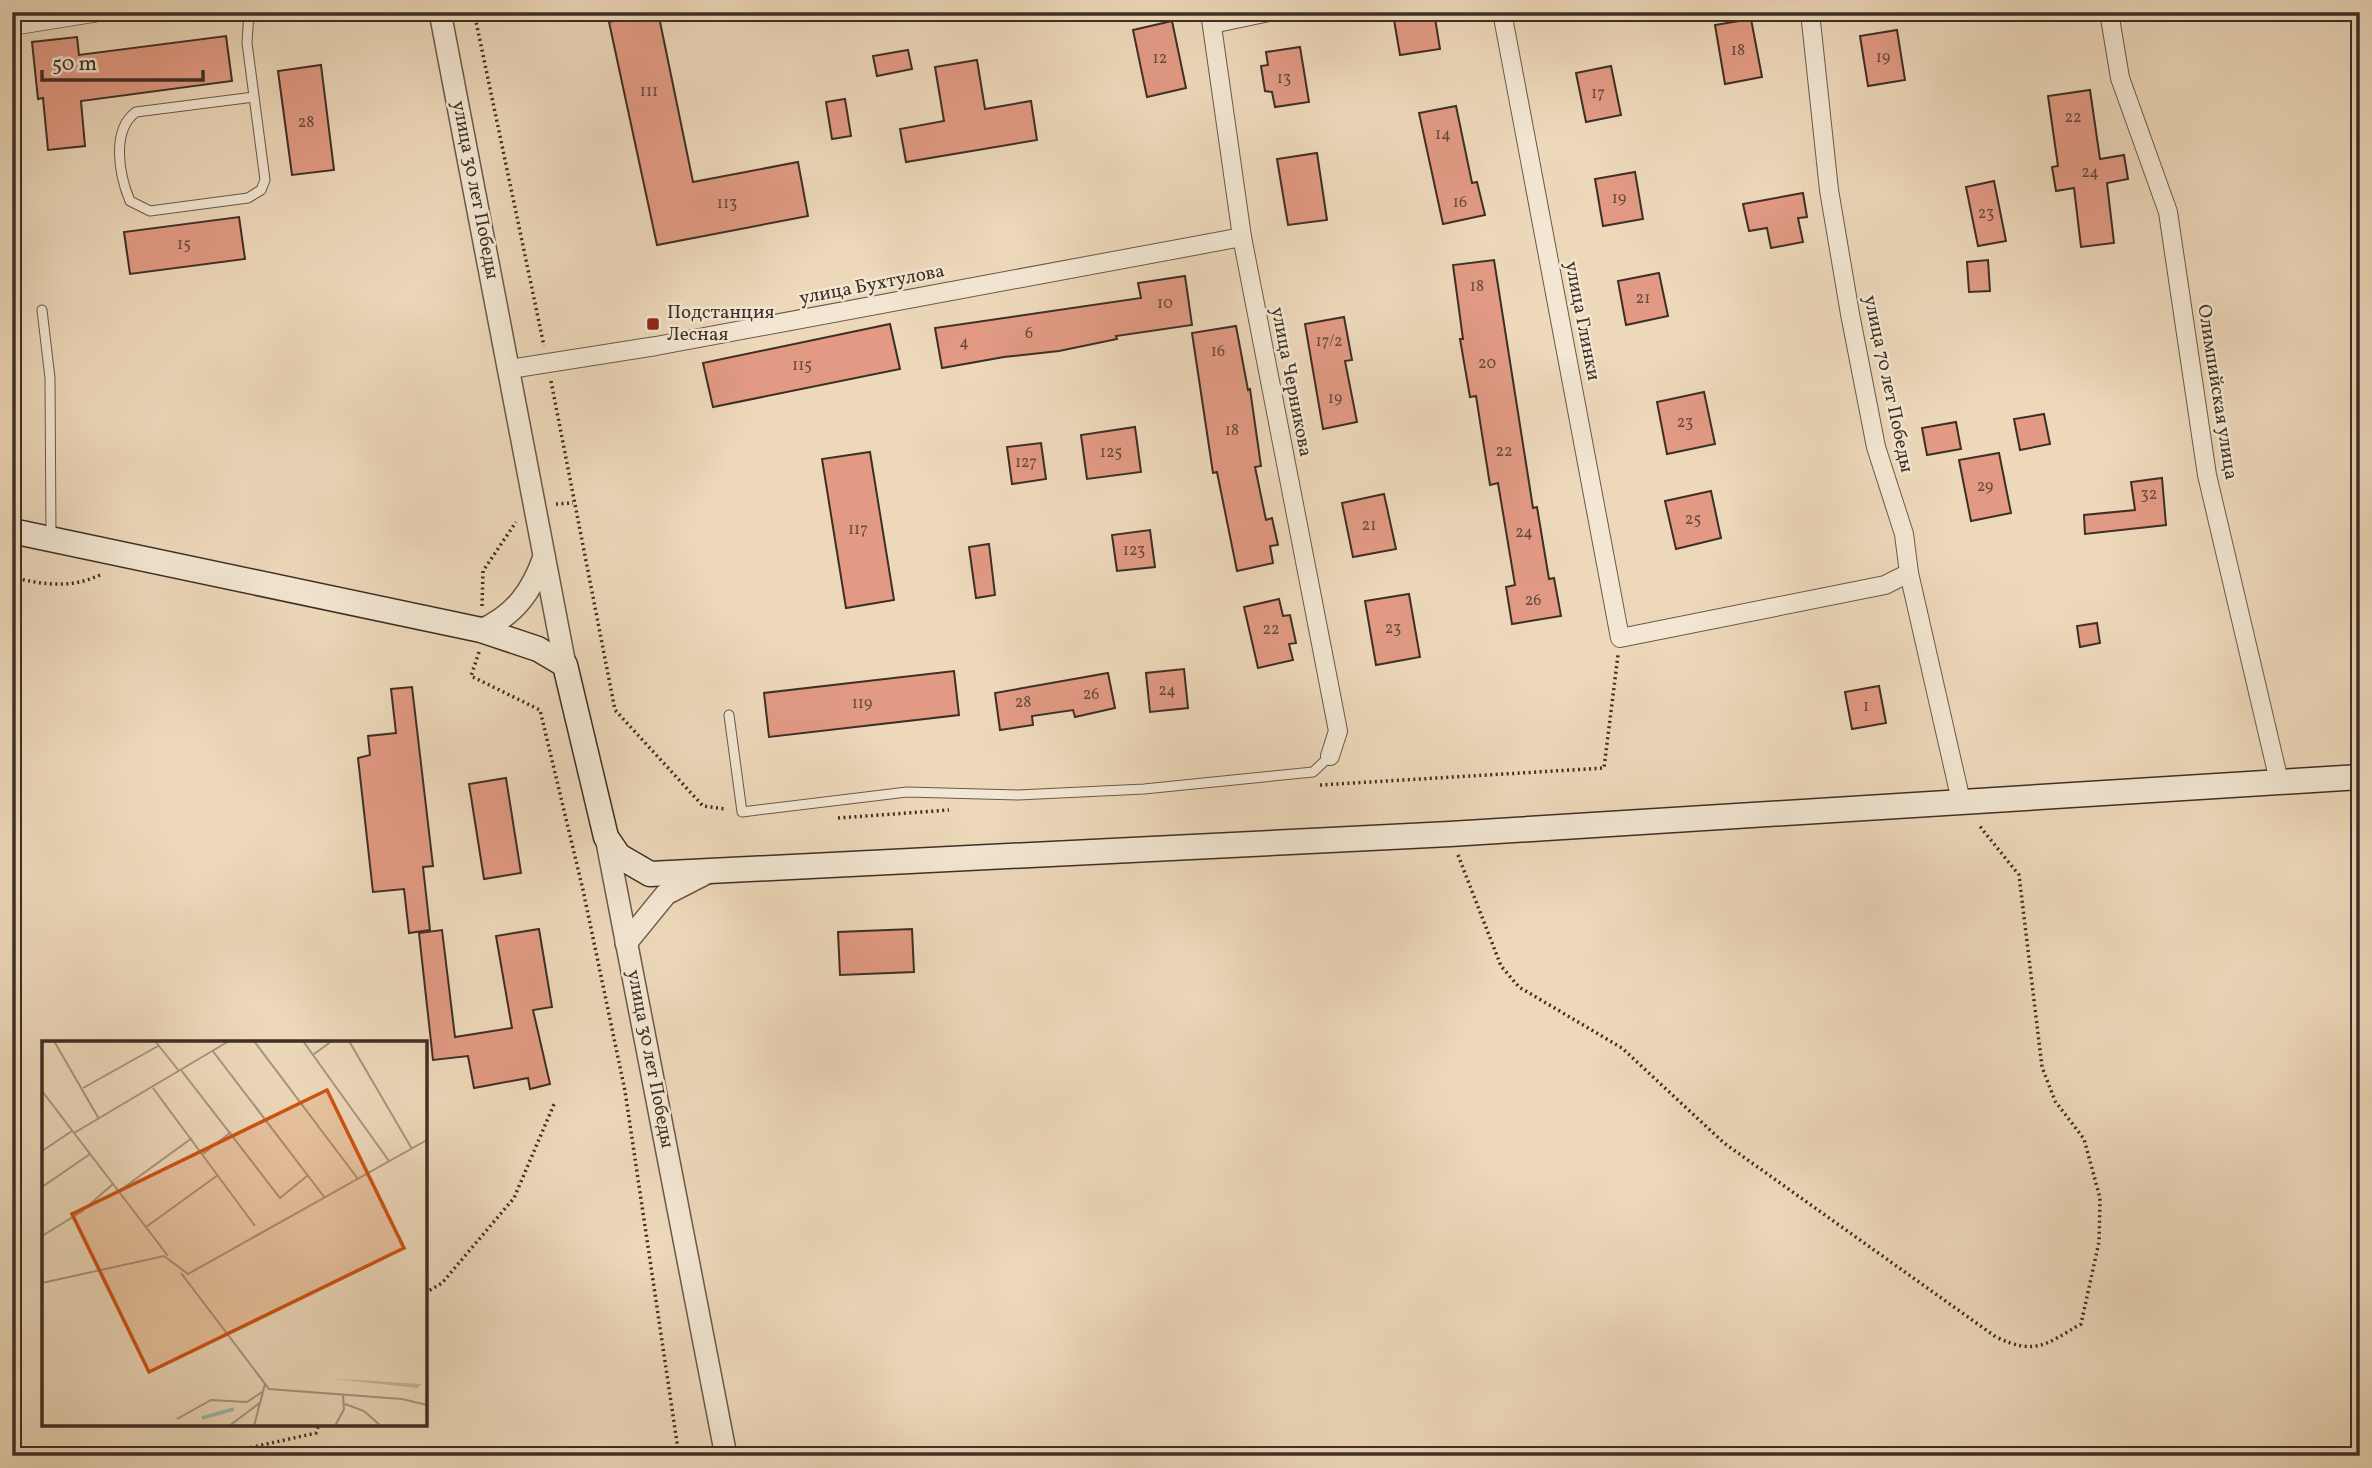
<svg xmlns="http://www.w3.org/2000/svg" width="2372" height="1468" viewBox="0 0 2372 1468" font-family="Vollkorn,serif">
  <rect width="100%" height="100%" fill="#edd8ba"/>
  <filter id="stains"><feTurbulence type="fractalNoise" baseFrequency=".00286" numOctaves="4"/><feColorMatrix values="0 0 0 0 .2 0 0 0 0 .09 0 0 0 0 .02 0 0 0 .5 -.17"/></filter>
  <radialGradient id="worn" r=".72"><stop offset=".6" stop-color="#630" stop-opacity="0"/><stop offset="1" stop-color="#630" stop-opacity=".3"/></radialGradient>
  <g fill="#e29a84" stroke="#3e2f25" stroke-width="2">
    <polygon points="658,12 693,182 798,162 808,216 657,245 609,22"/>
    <polygon points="1402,12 1434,12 1440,49 1400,55 1393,14"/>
    <polygon points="1751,19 1762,77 1725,84 1715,25"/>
    <polygon points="1172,21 1186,88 1147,97 1133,30"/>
    <polygon points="1897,30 1905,80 1868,86 1860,36"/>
    <polygon points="226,36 232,81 81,101 85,146 48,150 43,98 38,99 32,42 77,37 79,55"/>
    <polygon points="1300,47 1309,102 1275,107 1272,92 1265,91 1261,66 1268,65 1266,52"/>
    <polygon points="908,50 912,69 877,76 873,56"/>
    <polygon points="977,60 985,109 1031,101 1037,140 906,162 900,129 944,121 935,67"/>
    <polygon points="321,65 334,170 292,175 278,71"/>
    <polygon points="1611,66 1621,115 1586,122 1576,73"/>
    <polygon points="2090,90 2100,159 2124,155 2128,179 2107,183 2114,243 2081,247 2074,188 2056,191 2052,167 2058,166 2048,96"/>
    <polygon points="845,99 851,136 832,139 826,102"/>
    <polygon points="1456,106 1472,183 1477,182 1485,215 1443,224 1419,113"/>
    <polygon points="1317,153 1327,220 1288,225 1277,159"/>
    <polygon points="1635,172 1643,219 1603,226 1595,179"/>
    <polygon points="1994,181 2006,241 1978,246 1966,187"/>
    <polygon points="1803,193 1807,217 1798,218 1803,242 1771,248 1767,228 1749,231 1743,204"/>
    <polygon points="239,217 245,259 130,274 124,232"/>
    <polygon points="1494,260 1533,508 1537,507 1549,579 1554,578 1561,616 1512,624 1506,587 1515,585 1498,483 1490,485 1476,396 1470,397 1460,339 1463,339 1453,265"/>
    <polygon points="1988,260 1990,291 1969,292 1967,262"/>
    <polygon points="1659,273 1668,316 1626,325 1618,281"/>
    <polygon points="1185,276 1192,325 1116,336 1117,339 1059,351 1004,357 942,368 935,328 1141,298 1138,283"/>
    <polygon points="1344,317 1352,360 1345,361 1357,422 1323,429 1305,324"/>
    <polygon points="890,324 900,369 713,407 703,363"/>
    <polygon points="1236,326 1248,390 1250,389 1261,466 1255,467 1266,520 1272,518 1278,545 1270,546 1273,563 1237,571 1217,472 1213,473 1192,333"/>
    <polygon points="1704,392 1715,444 1667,454 1657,402"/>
    <polygon points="2044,414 2050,444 2020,450 2014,419"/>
    <polygon points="1956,422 1961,449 1927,455 1922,428"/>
    <polygon points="1135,427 1141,472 1087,479 1081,435"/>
    <polygon points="1041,443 1046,479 1012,484 1007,447"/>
    <polygon points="870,452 894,600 846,608 822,459"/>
    <polygon points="1999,453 2011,513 1971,521 1959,460"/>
    <polygon points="2162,478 2166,525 2085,534 2084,515 2135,510 2131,482"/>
    <polygon points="1711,491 1721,538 1676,549 1665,501"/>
    <polygon points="1384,494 1396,549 1353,557 1342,503"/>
    <polygon points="1150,530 1155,567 1117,571 1112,535"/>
    <polygon points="989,544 995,595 976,598 969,547"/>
    <polygon points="1409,594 1420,657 1376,665 1365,601"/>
    <polygon points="1279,599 1283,616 1290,615 1296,643 1289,644 1293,660 1258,668 1244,607"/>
    <polygon points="2097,623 2100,643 2080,647 2077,626"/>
    <polygon points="1184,669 1188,708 1150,712 1146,673"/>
    <polygon points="954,671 959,715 769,737 764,693"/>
    <polygon points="1108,673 1115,708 1075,717 1073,710 1032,716 1033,725 1000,730 995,693"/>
    <polygon points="1879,686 1886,723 1852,729 1845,692"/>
    <polygon points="412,687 433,866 423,867 430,930 409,933 404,889 373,892 358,758 370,755 368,736 396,733 391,689"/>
    <polygon points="506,778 521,873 484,879 469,784"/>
    <polygon points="539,929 552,1007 533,1010 550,1084 530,1089 528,1078 474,1088 468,1056 433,1060 419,933 442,930 455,1037 512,1028 496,936"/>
    <polygon points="912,929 914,972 840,975 838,932"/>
  </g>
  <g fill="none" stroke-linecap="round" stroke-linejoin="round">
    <g stroke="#6a594a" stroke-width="11">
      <g id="service">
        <path d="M249,12l-2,31 18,137 -4,10 -13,8 -98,13 -20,-10c-11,-26 -19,-71 6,-89l118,-15"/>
        <polyline points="42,310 50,378 51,536"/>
        <polyline points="729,715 742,812 907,792 1018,795 1144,789 1313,772 1330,756"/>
      </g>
    </g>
    <g stroke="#6a594a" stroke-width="20">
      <g id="minor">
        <polyline points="1210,12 1242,237 1338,731 1330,756"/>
        <polyline points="1502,12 1620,638 1885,585 1909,573"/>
        <polyline points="1810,12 1829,190 1850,314 1876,447 1904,534 1909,573 1961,801"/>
        <polyline points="2109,12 2120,78 2168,212 2207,475 2279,781"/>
        <polyline points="1212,24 1269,12"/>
        <polyline points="12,26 99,12"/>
        <polyline points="510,369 656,346 1242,237"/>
      </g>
    </g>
    <g stroke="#6a594a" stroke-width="24">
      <g id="tertiary">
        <polyline points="440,12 565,665"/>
        <path d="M481,630c34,-15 51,-39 63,-73"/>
        <polyline points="606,837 726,1456"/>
        <polyline points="626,943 666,894 705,874"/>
      </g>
    </g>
    <g stroke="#3e2f25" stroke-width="27">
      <polyline id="secondary" points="12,531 481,630 538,649 565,665 606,837 619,856 650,874 1450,834 2360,777"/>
    </g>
    <g stroke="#3e2f25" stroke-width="3.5" stroke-dasharray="2 3.5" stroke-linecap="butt">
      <polyline points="474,12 544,346"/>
      <polyline points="551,381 615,710 703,806 726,809"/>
      <polyline points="556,504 573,503"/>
      <path d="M12,577c31,8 60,12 90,-3"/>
      <polyline points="482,606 483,571 516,522"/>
      <polyline points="479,652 471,676 540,710 583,890 625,1091 679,1456"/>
      <polyline points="1320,785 1604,768 1618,655"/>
      <polyline points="838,818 949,810"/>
      <path d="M1458,855l43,111 18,21 103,61 102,95 272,194c40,19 50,7 85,-13l18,-82 1,-44 -16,-59 -29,-38 -13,-34 -23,-192 -41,-51"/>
      <polyline points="425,1293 442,1283 514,1198 555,1102"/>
      <polyline points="213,1456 316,1433 319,1424"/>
    </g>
    <use href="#service" stroke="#f3e6d2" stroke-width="9"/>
    <use href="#minor" stroke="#f3e6d2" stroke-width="18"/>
    <use href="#tertiary" stroke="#f3e6d2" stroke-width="21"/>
    <use href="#secondary" stroke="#f3e6d2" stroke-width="24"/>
  </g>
  <rect fill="#8f2418" stroke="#f3e6d2" stroke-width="2.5" x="646" y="317" width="14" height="14" rx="3.5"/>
  <g text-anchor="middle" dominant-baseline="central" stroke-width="5" stroke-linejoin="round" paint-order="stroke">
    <g font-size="16" fill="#674a3d">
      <text x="1738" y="51">18</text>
      <text x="1883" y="58">19</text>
      <text x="1160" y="59">12</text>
      <text x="1284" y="79">13</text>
      <text x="649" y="92">111</text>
      <text x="1598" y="94">17</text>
      <text x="2073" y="118">22</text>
      <text x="306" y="123">28</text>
      <text x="1443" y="135">14</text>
      <text x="2090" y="173">24</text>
      <text x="1619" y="199">19</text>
      <text x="1460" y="203">16</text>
      <text x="727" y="204">113</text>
      <text x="1986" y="214">23</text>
      <text x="184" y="245">15</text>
      <text x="1477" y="287">18</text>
      <text x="1643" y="299">21</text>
      <text x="1165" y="304">10</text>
      <text x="1029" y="334">6</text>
      <text x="1329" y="342">17/2</text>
      <text x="964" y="343">4</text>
      <text x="1218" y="352">16</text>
      <text x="1487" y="364">20</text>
      <text x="802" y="366">115</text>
      <text x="1335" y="399">19</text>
      <text x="1685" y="423">23</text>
      <text x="1232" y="431">18</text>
      <text x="1504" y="452">22</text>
      <text x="1111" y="453">125</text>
      <text x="1026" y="463">127</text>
      <text x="1985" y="487">29</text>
      <text x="2149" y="495">32</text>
      <text x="1693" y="520">25</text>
      <text x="1369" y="526">21</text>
      <text x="858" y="530">117</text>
      <text x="1524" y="533">24</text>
      <text x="1134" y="551">123</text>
      <text x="1533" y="601">26</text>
      <text x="1393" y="629">23</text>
      <text x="1271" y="630">22</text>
      <text x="1167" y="691">24</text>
      <text x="1091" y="695">26</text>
      <text x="1023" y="703">28</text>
      <text x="862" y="704">119</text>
      <text x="1866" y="707">1</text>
    </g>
    <g font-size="19" fill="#3e2f25" stroke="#f3e6d2">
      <text transform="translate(475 190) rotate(79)">улица 30 лет Победы</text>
      <text transform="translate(872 285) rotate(-11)">улица Бухтулова</text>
      <text transform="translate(1582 321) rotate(79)">улица Глинки</text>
      <text transform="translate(1291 382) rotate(79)">улица Черникова</text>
      <text transform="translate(1888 384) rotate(78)">улица 70 лет Победы</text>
      <text transform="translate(2217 392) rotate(81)">Олимпийская улица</text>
      <text transform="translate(650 1059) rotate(79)">улица 30 лет Победы</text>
    </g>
    <g font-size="19" fill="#3e2f25" stroke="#f3e6d2" text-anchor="start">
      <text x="667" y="313">Подстанция<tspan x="667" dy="22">Лесная</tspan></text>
    </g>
  </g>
  <g transform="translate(42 1041)">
    <rect width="385" height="385" fill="#edd8ba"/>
    <path d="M292,338l40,2 47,3 -3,4z" fill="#c0bc8b"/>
    <path fill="none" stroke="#9abbab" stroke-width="3.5" d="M160,377l32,-9"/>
    <path fill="none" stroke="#a7947e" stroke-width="2" d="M12,0l45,78M113,0l24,30M212,0l104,138M261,0l86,120M307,0l63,108M170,9l113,148M272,13l18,-13M139,29l99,128 27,-22M41,47l75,-42M111,47l102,138M0,50l126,165M32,92l155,-92M0,110l30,-20M161,113l28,-22M0,146l48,-33M77,150l73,-53M104,186l72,-52M0,195l39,-24 32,-28M139,232l88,116 133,10 25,6M0,242l122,-27 24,18 239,-134M303,363l19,7 17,15M135,378l34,-19 36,2 15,-10M187,385l32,-24M212,385l11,-42M293,385l9,-17 -1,-14"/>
    <path fill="#ce5310" fill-opacity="0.15" stroke="#ce5310" stroke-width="3.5" d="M285,49l77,158 -255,124 -77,-158z"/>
    <rect width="385" height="385" fill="none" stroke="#3e2f25" stroke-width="3.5"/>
  </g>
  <rect width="2372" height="1468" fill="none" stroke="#edd8ba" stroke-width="42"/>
  <rect x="14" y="14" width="2344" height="1440" fill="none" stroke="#3e2f25" stroke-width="3.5"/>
  <rect x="21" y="21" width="2330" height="1426" fill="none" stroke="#3e2f25" stroke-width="2"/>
  <path d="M42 70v10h161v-10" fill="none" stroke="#3e2f25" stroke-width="3.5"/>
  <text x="52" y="70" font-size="21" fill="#3e2f25" stroke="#f3e6d2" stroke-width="5" paint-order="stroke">50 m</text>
  <rect width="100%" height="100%" filter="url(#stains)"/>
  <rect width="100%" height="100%" fill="url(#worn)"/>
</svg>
